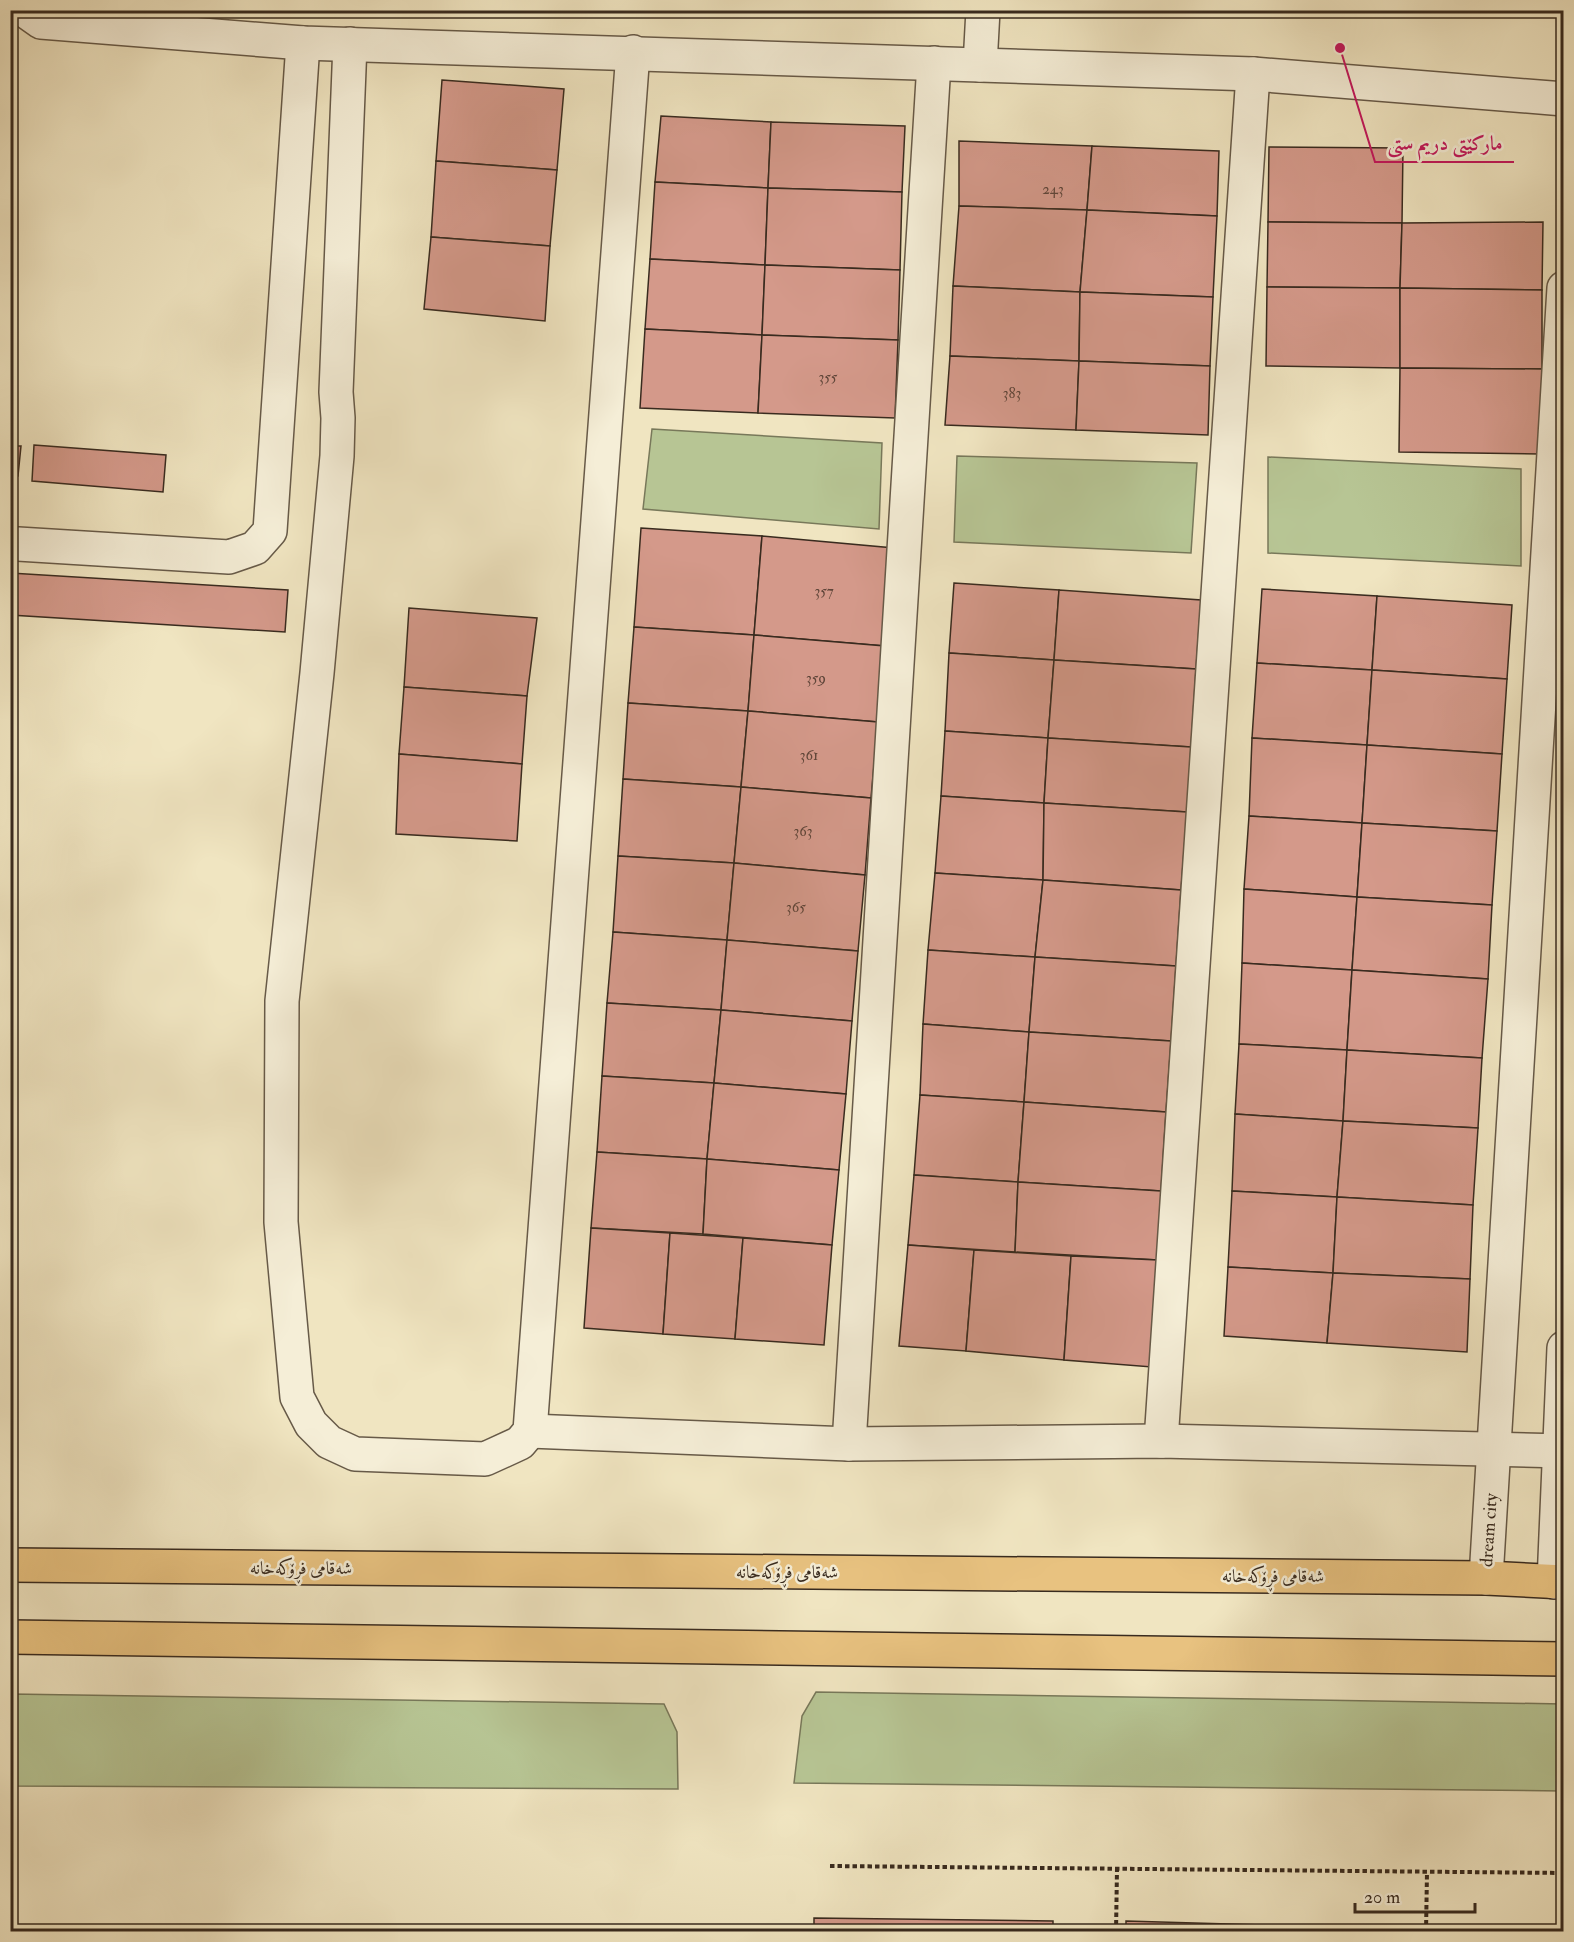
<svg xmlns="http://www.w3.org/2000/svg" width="1574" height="1942" viewBox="0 0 1574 1942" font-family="'IM FELL Double Pica',Amiri,serif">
  <rect width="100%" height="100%" fill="#f0e5c1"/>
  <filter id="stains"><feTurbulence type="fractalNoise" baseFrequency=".00333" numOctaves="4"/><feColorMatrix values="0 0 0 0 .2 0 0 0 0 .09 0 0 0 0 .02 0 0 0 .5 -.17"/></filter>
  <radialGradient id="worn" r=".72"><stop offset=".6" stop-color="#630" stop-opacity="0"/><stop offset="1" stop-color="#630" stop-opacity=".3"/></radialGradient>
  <g fill="#b7c594" stroke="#78785a" stroke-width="1.5">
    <polygon points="652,429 882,443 879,529 643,509"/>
    <polygon points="957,456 1197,463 1191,553 954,542"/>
    <polygon points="1268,457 1521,469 1521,566 1268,553"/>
    <polygon points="816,1692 1563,1704 1563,1791 794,1783 802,1716"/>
    <polygon points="11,1694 664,1704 677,1732 678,1789 11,1786"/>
  </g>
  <g fill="#d4998a" stroke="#392b1f" stroke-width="1.5">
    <polygon points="442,80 564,89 557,170 436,161"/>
    <polygon points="661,116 771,122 768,188 655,182"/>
    <polygon points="771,122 905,126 902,192 768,188"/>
    <polygon points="959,141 1092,146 1087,210 959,206"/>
    <polygon points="1092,146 1219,151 1217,216 1087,210"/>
    <polygon points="1269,147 1403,148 1402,223 1268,222"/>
    <polygon points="436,161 557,170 550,246 431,237"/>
    <polygon points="655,182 768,188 765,265 650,259"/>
    <polygon points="768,188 902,192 900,270 765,265"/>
    <polygon points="959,206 1087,210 1080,292 953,286"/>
    <polygon points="1087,210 1217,216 1213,297 1080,292"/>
    <polygon points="1268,222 1402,223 1400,288 1267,287"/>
    <polygon points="1543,222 1542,290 1400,288 1402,223"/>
    <polygon points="431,237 550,246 545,321 424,309"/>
    <polygon points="650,259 765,265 762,335 645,329"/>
    <polygon points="765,265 900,270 898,340 762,335"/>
    <polygon points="953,286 1080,292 1079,361 950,356"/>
    <polygon points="1267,287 1400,288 1400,368 1266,366"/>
    <polygon points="1400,288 1542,290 1542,369 1400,368"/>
    <polygon points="1080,292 1213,297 1210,366 1079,361"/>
    <polygon points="645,329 762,335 758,413 640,408"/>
    <polygon points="762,335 898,340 895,418 758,413"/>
    <polygon points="950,356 1079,361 1076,430 945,425"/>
    <polygon points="1079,361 1210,366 1208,435 1076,430"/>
    <polygon points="1400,368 1542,369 1540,454 1399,452"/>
    <polygon points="34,445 166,455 163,492 32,481"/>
    <polygon points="10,446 21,446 18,476 10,475"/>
    <polygon points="641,528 762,536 754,635 634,627"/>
    <polygon points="762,536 894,548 885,646 754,635"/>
    <polygon points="10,573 288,590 285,632 10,615"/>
    <polygon points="954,583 1059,590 1054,660 949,653"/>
    <polygon points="1262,589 1377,596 1372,670 1257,663"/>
    <polygon points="1059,590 1201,600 1196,669 1054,660"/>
    <polygon points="1377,596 1512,605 1507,679 1372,670"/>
    <polygon points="409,608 537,618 527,696 404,687"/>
    <polygon points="634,627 754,635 748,711 628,703"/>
    <polygon points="754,635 885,646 878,722 748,711"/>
    <polygon points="949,653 1054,660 1048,738 945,731"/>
    <polygon points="1054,660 1196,669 1191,747 1048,738"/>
    <polygon points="1257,663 1372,670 1367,745 1252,738"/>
    <polygon points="1372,670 1507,679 1502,754 1367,745"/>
    <polygon points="404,687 527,696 522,764 399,754"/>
    <polygon points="628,703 748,711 741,787 623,779"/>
    <polygon points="748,711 878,722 871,798 741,787"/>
    <polygon points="945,731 1048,738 1044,803 941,796"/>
    <polygon points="1048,738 1191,747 1187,812 1044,803"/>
    <polygon points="1252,738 1367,745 1362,823 1249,816"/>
    <polygon points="1367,745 1502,754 1497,831 1362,823"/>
    <polygon points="399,754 522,764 517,841 396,834"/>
    <polygon points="623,779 741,787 734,863 618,856"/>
    <polygon points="741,787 871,798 865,875 734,863"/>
    <polygon points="941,796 1044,803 1043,880 935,873"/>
    <polygon points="1044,803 1187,812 1181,890 1043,880"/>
    <polygon points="1249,816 1362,823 1357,897 1244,889"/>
    <polygon points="1362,823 1497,831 1492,905 1357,897"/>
    <polygon points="618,856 734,863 727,940 613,932"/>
    <polygon points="734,863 865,875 858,951 727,940"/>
    <polygon points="935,873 1043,880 1035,957 928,950"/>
    <polygon points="1043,880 1181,890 1176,966 1035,957"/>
    <polygon points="1244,889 1357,897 1352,970 1242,963"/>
    <polygon points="1357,897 1492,905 1488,979 1352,970"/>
    <polygon points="613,932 727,940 721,1010 607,1003"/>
    <polygon points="727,940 858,951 852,1021 721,1010"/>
    <polygon points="928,950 1035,957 1029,1032 923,1024"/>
    <polygon points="1035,957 1176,966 1171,1041 1029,1032"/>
    <polygon points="1242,963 1352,970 1347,1050 1239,1044"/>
    <polygon points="1352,970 1488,979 1482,1058 1347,1050"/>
    <polygon points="607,1003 721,1010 714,1083 602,1076"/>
    <polygon points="721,1010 852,1021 846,1094 714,1083"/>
    <polygon points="923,1024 1029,1032 1024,1102 920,1095"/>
    <polygon points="1029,1032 1171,1041 1166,1112 1024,1102"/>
    <polygon points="1239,1044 1347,1050 1343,1121 1235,1114"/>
    <polygon points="1347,1050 1482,1058 1478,1128 1343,1121"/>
    <polygon points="602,1076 714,1083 707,1159 597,1152"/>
    <polygon points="714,1083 846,1094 839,1170 707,1159"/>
    <polygon points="920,1095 1024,1102 1018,1182 914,1175"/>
    <polygon points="1024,1102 1166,1112 1161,1191 1018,1182"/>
    <polygon points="1235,1114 1343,1121 1337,1197 1232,1191"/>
    <polygon points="1343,1121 1478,1128 1473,1205 1337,1197"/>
    <polygon points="597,1152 707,1159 703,1234 591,1228"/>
    <polygon points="707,1159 839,1170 832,1245 703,1234"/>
    <polygon points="914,1175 1018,1182 1015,1252 908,1245"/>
    <polygon points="1018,1182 1161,1191 1158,1260 1015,1252"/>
    <polygon points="1232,1191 1337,1197 1333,1273 1228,1267"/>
    <polygon points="1337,1197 1473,1205 1470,1279 1333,1273"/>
    <polygon points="591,1228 670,1233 663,1334 584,1328"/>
    <polygon points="670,1233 743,1238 735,1339 663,1334"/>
    <polygon points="743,1238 832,1245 824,1345 735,1339"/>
    <polygon points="908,1245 974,1250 966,1351 899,1346"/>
    <polygon points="974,1250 1071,1256 1064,1360 966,1351"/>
    <polygon points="1071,1256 1158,1260 1152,1367 1064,1360"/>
    <polygon points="1228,1267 1333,1273 1327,1343 1224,1336"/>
    <polygon points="1333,1273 1470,1279 1467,1352 1327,1343"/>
    <polygon points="814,1918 1053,1921 1053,1932 814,1932"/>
    <polygon points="1126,1921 1367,1928 1366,1932 1126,1932"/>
    <polygon points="1438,1925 1564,1928 1564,1932 1438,1932"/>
  </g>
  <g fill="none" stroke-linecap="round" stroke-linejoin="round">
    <g stroke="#675a48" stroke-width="36">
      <g id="minor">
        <polyline points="24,10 41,22 303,43 1253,74 1564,99"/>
        <polyline points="350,44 336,392 338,418 337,456 317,673 282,1001 281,1222 297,1397 311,1424 329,1442 355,1454 485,1459 520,1443 530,1431 633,52"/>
        <polyline points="980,65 983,10"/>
        <polyline points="18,544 229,557 255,548 270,531 303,43"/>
        <polyline points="530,1431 849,1444 1161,1441 1564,1451"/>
        <polyline points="1161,1441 1253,74"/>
        <polyline points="849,1444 934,63"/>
        <polyline points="1486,1578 1564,288"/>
        <polyline points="1554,1582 1564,1348"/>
      </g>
    </g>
    <g stroke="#392b1f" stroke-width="36">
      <g id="major">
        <polyline points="10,1565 1486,1578 1564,1582"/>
        <polyline points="10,1637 1564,1659"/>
      </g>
    </g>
    <g stroke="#392b1f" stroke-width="4" stroke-dasharray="4.5 3" stroke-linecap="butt">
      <polyline points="830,1866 1564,1873"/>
      <polyline points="1116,1932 1117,1869"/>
      <polyline points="1426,1932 1427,1872"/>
    </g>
    <use href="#minor" stroke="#f5eed7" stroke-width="33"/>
    <use href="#major" stroke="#e8c280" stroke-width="33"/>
  </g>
  <g text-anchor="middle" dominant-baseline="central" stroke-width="5" stroke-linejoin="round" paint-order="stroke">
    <g font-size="15" fill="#60463a">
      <text x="1053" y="189">243</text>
      <text x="828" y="377">355</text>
      <text x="1012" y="393">383</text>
      <text x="824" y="591">357</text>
      <text x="816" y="678">359</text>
      <text x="809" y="755">361</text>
      <text x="803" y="831">363</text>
      <text x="796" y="907">365</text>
    </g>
    <g font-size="18" fill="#392b1f" stroke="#f5eed7">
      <text transform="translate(1489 1530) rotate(-86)">dream city</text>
      <text x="301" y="1568">شەقامی فڕۆکەخانە</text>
      <text x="787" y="1572">شەقامی فڕۆکەخانە</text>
      <text x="1273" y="1576">شەقامی فڕۆکەخانە</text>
    </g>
  </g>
  <path fill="none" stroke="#c2185b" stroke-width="2" d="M1340 48L1375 162H1514"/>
  <circle fill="#c2185b" stroke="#f5eed7" stroke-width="2" cx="1340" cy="48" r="6"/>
  <g font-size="20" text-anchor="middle" font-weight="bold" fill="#c2185b" stroke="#f5eed7" stroke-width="5" stroke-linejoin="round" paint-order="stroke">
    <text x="1445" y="150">مارکێتی دریم ستی</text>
  </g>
  <rect width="1574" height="1942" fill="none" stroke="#f0e5c1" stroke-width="36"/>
  <rect x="12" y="12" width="1550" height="1918" fill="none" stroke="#392b1f" stroke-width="3"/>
  <rect x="18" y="18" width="1538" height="1906" fill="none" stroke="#392b1f" stroke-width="1.5"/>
  <path d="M1355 1903v9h120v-9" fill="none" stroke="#392b1f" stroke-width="3"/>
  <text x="1364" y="1903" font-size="18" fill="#392b1f" stroke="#f5eed7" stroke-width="4.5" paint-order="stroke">20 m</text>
  <rect width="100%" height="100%" filter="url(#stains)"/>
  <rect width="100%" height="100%" fill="url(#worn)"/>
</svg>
